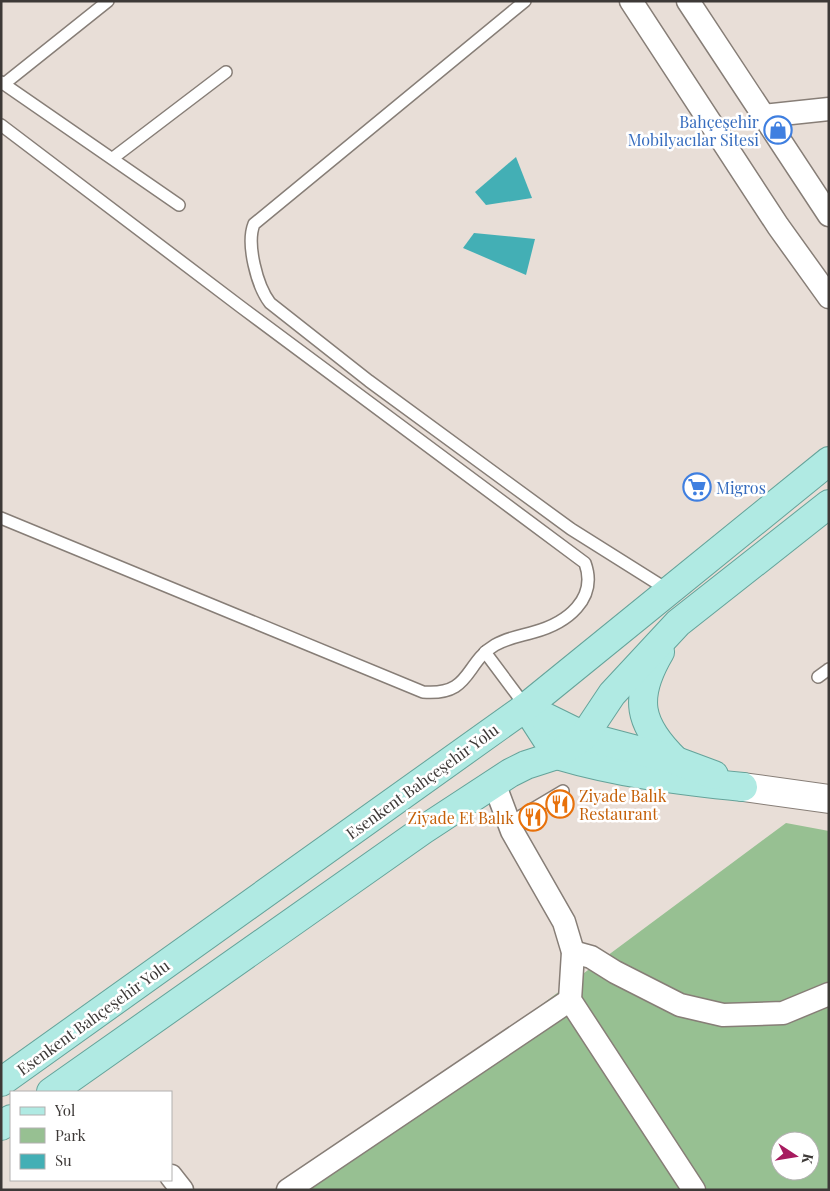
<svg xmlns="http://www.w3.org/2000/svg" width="830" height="1191" viewBox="0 0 830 1191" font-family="'Playfair Display',serif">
  <rect width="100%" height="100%" fill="#e8ded7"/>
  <path fill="#97c092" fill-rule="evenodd" d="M786,823l43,8v359h-552l151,-101zM780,1141h30v30h-30z"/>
  <g fill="#43afb5">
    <polygon points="516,157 532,198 486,205 475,192"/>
    <polygon points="474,233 535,239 526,275 463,248"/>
  </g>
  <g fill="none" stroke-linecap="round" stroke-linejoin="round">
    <g stroke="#877e77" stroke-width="14">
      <g id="service">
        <path d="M525,1l-271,223c-8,20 3,62 16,79l99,78 202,148 97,61"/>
        <polyline points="1,82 179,205"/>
        <polyline points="4,84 108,1"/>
        <path d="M1,125l240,182 344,256c13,36 -18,60 -51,69 -14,4 -27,6 -39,13 -31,18 -23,51 -72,47l-422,-174"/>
        <polyline points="113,158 226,72"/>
        <polyline points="485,652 526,707"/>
        <polyline points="818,677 829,669"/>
        <polyline points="509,823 563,791"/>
      </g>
    </g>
    <g stroke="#877e77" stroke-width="25">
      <g id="minor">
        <polyline points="631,1 778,226 829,297"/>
        <polyline points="688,1 829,215"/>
        <polyline points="763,116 829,109"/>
        <polyline points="494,783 512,831 564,922 573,952 570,1000 694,1190"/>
        <polyline points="573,952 591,957 615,972 680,1005 723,1015 783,1013 829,994"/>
        <polyline points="171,1176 182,1190"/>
        <polyline points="288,1190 570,1000"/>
      </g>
    </g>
    <g stroke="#877e77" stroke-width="30">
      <polyline id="tertiary" points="743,787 829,799"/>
    </g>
    <g stroke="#65a39a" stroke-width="30">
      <g id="primary">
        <path d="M660,652c-27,46 -22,72 16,109"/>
        <path d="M526,707l31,48c61,18 123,26 186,32"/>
        <polyline points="527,708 584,736 671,759 714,775"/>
        <polyline points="1,1082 526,707 829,461"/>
        <polyline points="51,1092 423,830 510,773 526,765 557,755 584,736 612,694 678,623 829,504"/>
        <polyline points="1,1126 11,1119"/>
      </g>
    </g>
    <use href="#service" stroke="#fff" stroke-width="11"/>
    <use href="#minor" stroke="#fff" stroke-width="22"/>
    <use href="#tertiary" stroke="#fff" stroke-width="28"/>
    <use href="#primary" stroke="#b0eae3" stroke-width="28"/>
  </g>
  <defs>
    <g id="shop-ring" transform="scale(1.4375)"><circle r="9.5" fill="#fff" stroke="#3f7fe0" stroke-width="1.5"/><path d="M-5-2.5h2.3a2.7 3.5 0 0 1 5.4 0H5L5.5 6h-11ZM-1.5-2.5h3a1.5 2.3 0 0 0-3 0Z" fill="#3f7fe0"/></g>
    <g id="supermarket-ring" transform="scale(1.4375)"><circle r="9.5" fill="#fff" stroke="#3f7fe0" stroke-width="1.5"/><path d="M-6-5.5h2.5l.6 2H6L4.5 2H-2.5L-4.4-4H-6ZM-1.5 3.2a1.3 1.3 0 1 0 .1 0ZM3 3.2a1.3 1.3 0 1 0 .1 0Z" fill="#3f7fe0"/></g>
    <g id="restaurant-ring" transform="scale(1.4375)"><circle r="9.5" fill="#fff" stroke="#e8710a" stroke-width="1.5"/><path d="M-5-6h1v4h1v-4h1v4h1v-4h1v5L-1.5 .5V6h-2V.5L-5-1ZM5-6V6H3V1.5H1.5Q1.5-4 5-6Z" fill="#e8710a"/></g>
  </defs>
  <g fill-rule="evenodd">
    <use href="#shop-ring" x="778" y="130"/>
    <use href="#supermarket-ring" x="697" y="487"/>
    <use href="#restaurant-ring" x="560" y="804"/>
    <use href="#restaurant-ring" x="533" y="817"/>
  </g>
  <g text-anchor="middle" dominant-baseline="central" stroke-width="5" stroke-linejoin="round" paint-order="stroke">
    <g font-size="16" fill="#366cbe" stroke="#fff" text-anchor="end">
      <text x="759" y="121">Bahçeşehir<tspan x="759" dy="18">Mobilyacılar Sitesi</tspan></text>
      <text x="716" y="487" text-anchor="start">Migros</text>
    </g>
    <g font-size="16" fill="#3d3937" stroke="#fff">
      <text transform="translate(422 781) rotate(-36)">Esenkent Bahçeşehir Yolu</text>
      <text transform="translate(93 1017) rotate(-36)">Esenkent Bahçeşehir Yolu</text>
    </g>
    <g font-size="16" fill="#c56008" stroke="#fff" text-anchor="start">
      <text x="579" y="795">Ziyade Balık<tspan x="579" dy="18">Restaurant</tspan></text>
      <text x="514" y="817" text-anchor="end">Ziyade Et Balık</text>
    </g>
  </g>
  <rect width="830" height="1191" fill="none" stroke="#3d3937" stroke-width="5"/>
  <rect x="10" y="1091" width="162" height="90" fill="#ffffff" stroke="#b1b0af"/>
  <rect x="20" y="1107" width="25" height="8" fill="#b0eae3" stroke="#b1b0af"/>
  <text x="55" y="1116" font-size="15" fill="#3d3937">Yol</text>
  <rect x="20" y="1128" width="25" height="15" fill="#97c092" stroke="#b1b0af"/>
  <text x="55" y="1141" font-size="15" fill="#3d3937">Park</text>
  <rect x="20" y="1154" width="25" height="15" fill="#43afb5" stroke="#b1b0af"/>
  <text x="55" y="1166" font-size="15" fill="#3d3937">Su</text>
  <g transform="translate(795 1156) rotate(102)"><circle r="24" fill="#ffffff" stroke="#b1b0af"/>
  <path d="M0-4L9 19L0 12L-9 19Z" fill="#a71b5f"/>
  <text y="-8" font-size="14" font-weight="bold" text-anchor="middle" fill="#3d3937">K</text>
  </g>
</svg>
